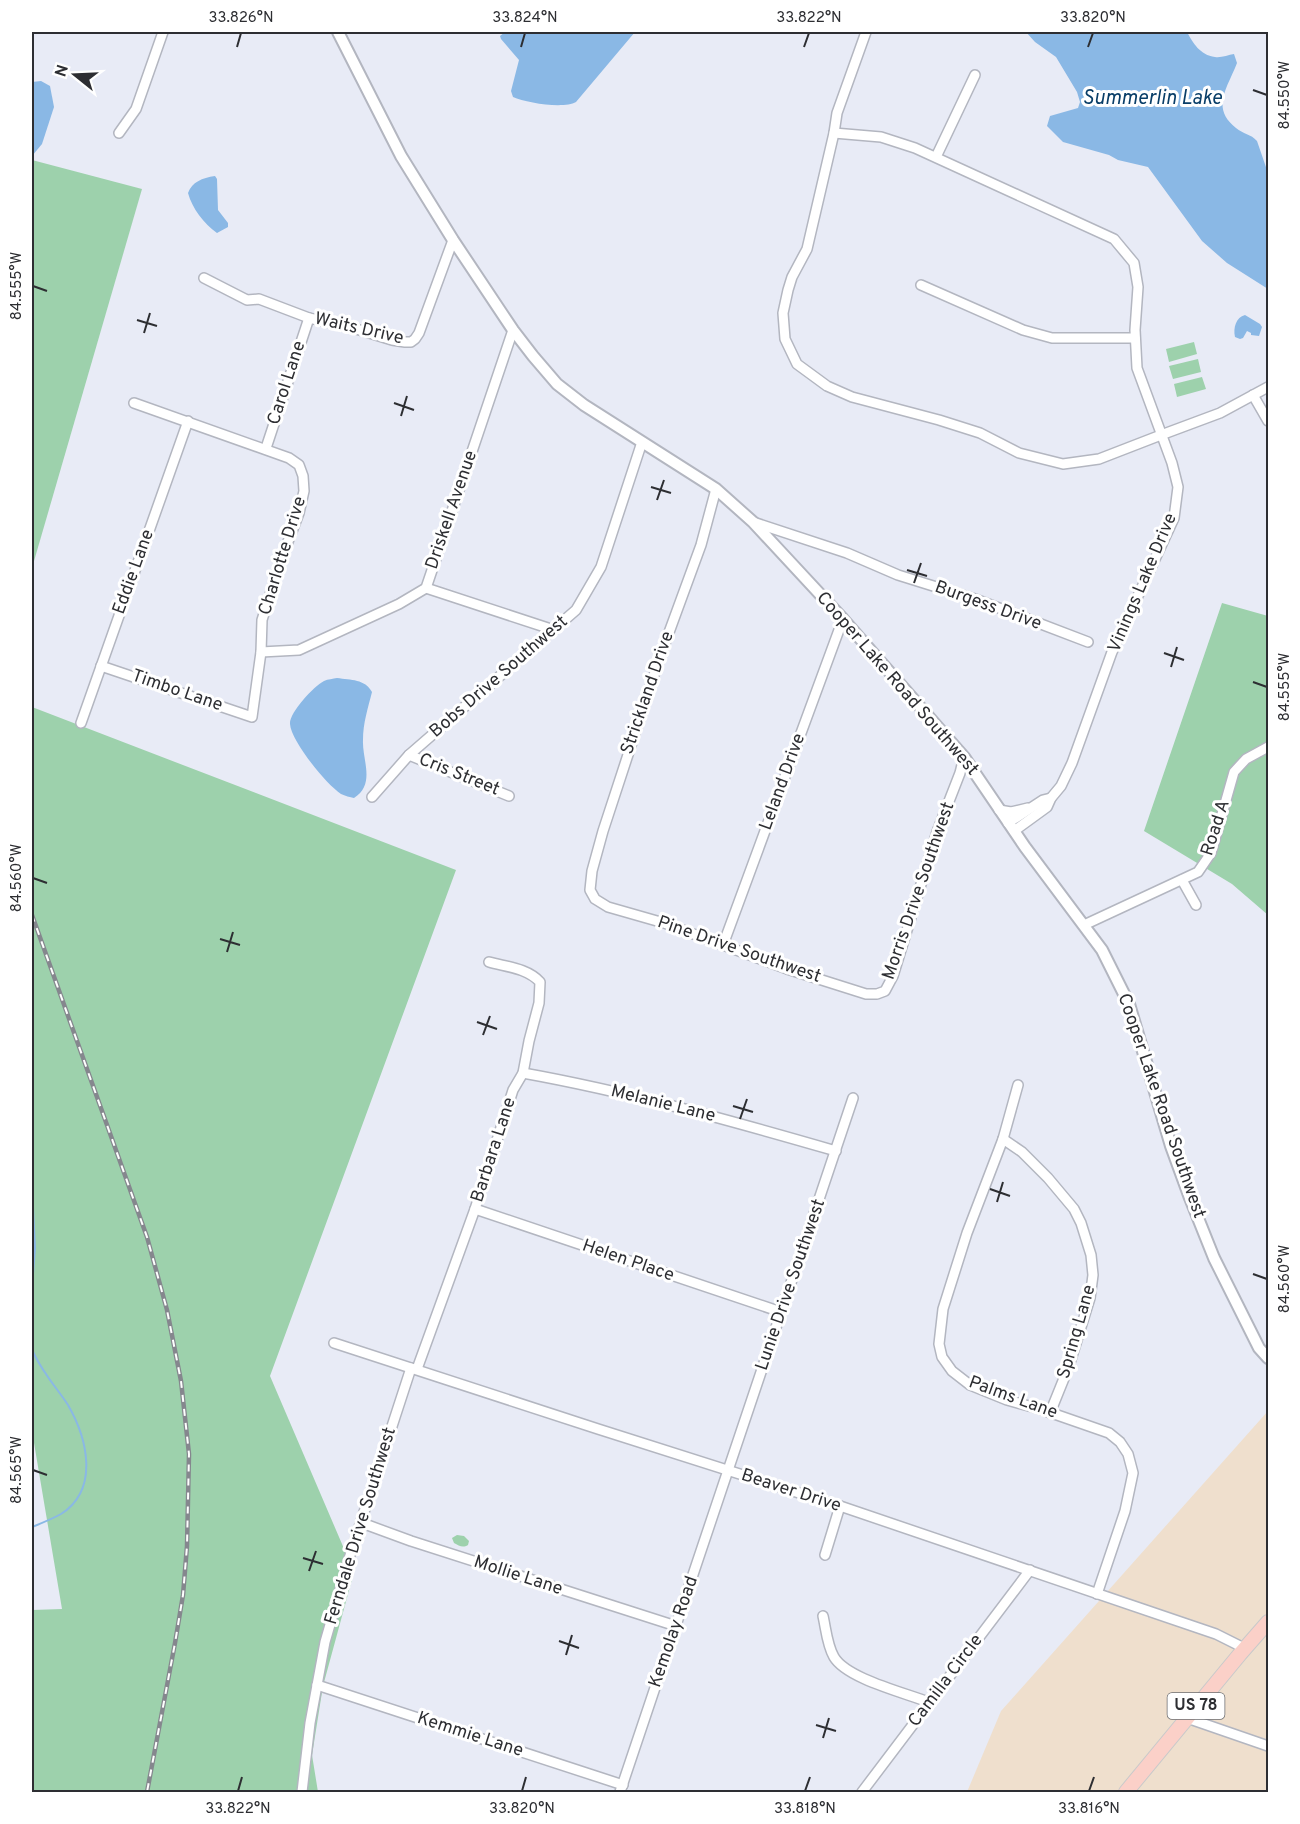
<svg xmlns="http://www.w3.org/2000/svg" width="1300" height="1824" viewBox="0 0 1300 1824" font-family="Overpass,sans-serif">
  <rect width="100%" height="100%" fill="#e8ebf6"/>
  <polygon fill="#efdfcd" points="1268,1411 1268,1792 967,1792 1001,1711"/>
  <g fill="#9dd1ac">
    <polygon points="32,160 142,189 32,568"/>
    <polygon points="1194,342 1197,354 1169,362 1166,349"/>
    <polygon points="1198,359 1201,372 1173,379 1169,366"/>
    <polygon points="1202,377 1206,389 1177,397 1174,384"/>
    <polygon points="1222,603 1268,616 1268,915 1232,884 1144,831"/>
    <polygon points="32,707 456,870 270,1376 354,1572 323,1686 312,1755 318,1792 32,1792 32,1610 62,1609 32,1431"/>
    <path d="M457,1535l7,1 5,5 -1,4c-5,3 -9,1 -14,-2l-2,-5z"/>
  </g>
  <g fill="#8ab8e5">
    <path d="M505,32h130l-59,70c-12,7 -50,1 -63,-5l-2,-6 8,-31 -18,-21 -1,-3z"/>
    <path d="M1026,32h161c6,11 13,23 28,25 6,1 13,-2 19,-3l3,9c-9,24 -27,45 -1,65 7,6 15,6 21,13l11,32v116l-41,-26 -25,-22 -54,-74 -30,-7 -9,-5 -46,-13 -16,-16 3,-10 28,-8 2,-6 -3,-10 -21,-35 -21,-15z"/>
    <polygon points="41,81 50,86 54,107 42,144 32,156 32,82"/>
    <path d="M215,176l2,3 1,31 10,13v4l-11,6c-13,-9 -25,-25 -29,-40 4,-11 14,-15 27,-17z"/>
    <path d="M1245,315l15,9 2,3 -3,9 -8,-1v-2l-4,-2 -4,7 -3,1 -5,-2c-2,-9 1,-20 10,-22z"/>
    <path d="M337,678c14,2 28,1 35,14 -4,16 -9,31 -9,48 -1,20 13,44 -9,58 -4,-1 -9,-2 -13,-4 -15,-10 -50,-53 -51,-70 -1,-11 24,-38 34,-43 4,-2 9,-2 13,-3z"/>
  </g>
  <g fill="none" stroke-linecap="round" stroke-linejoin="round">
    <g stroke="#8ab8e5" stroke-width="2">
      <polyline points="32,1188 35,1248 32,1287"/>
      <path d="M32,1350c4,8 9,17 14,24 7,11 15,20 22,31 19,33 32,84 -7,109 -9,5 -19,9 -29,13"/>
    </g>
    <g stroke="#b3b6c0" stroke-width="12">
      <g id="minor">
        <polyline points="866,32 837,113 834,133 807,249 792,277 788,290 783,313 785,339 797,364 827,386 852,397 939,420 980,433 1019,453 1063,464 1099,459 1161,435 1220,413 1268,387"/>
        <polyline points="119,133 136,109 163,32"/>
        <polyline points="834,133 881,137 915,148 1114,239 1134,263 1138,287 1135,330 1137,368 1172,463 1178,487 1174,518 1112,652 1072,763 1061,786 1051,798 1047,807 1014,831"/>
        <polyline points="936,157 975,75"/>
        <polyline points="204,278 247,300 259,299 309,318 353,328 392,340 405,342 411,342 415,339 419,333 453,240"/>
        <polyline points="921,285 1023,330 1052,338 1135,338"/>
        <polyline points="1253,395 1268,421"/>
        <polyline points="266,448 309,318"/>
        <polyline points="716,489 701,545 660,657 603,831 592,871 590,890 595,899 608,907 664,923 787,969 866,994 877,994 885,991 893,976 937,832 960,773 964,757"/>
        <polyline points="753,522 847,553 898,575 978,600 1088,642"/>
        <polyline points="426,588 554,630"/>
        <polyline points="261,652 299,650 399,604 426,588 513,330"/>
        <polyline points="101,666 252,717 261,652 262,620 281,560 299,513 304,491 303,476 299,465 289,458 134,403"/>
        <polyline points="81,723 188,421"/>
        <polyline points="409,755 509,796"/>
        <polyline points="372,797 409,755 576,610 601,567 642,442"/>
        <polyline points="999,810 1011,812 1028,808"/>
        <polyline points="1008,823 1043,800 1051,798"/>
        <polyline points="1182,880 1196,905"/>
        <polyline points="1084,925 1198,872 1211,853 1234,772 1246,759 1268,747"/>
        <polyline points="723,945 843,619"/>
        <path d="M523,1073c106,19 209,48 313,78"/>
        <polyline points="1018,1085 1003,1139 967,1233 943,1309 939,1344 942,1357 952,1371 970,1385 1007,1400 1040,1409 1109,1433 1120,1442 1128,1454 1133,1473 1125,1511 1097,1594"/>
        <polyline points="1003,1139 1022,1152 1048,1178 1074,1209 1081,1223 1091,1255 1093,1275 1090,1298 1069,1366 1050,1413"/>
        <polyline points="475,1209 781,1312"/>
        <polyline points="334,1343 598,1429 840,1506 1216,1634 1244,1648"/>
        <path d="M417,1369l58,-160 38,-119 10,-17 6,-32 10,-38 1,-21c-13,-14 -33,-15 -51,-20"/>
        <polyline points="362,1523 411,1541 676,1626"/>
        <polyline points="825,1555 840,1506"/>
        <path d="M823,1616c3,13 4,29 11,41 13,22 72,36 97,46"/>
        <polyline points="317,1685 623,1785"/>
        <polyline points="1187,1718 1268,1746"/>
        <polyline points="302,1792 310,1723 325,1642 351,1552 411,1368"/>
        <polyline points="620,1792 853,1098"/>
        <polyline points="862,1792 1030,1570"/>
      </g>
    </g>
    <g stroke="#b3b6c0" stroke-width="14">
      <polyline id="tertiary" points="338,32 401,156 453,240 513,330 533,356 557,384 584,405 716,489 753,522 843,619 964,757 1025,847 1102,950 1129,1004 1171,1146 1190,1198 1214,1258 1259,1348 1268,1358"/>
    </g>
    <g stroke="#c8c9ca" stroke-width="16">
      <polyline id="primary" points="1126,1792 1240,1654 1268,1622"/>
    </g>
    <use href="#minor" stroke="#fff" stroke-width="9"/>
    <use href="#tertiary" stroke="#fff" stroke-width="10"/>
    <use href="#primary" stroke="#fbd0c8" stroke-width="14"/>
    <g stroke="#85878e" stroke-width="4.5">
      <polyline id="rail" points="32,915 147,1237 167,1310 181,1381 189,1454 187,1546 183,1595 175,1643 147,1792"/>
    </g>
    <use href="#rail" stroke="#fff" stroke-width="2" stroke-dasharray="7" stroke-linecap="butt"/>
  </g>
  <path fill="none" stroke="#2d2e32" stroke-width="2" d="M237,47l4,-14M521,47l4,-14M804,47l5,-14M1088,47l5,-14M1253,90l14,5M33,286l14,5M137,320l20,6M144,333l6,-20M394,403l20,7M401,416l6,-20M651,487l20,6M657,500l7,-20M907,570l20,6M914,583l7,-20M1164,653l20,7M1171,667l6,-20M1253,682l14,5M33,878l14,5M220,939l20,6M227,952l6,-20M477,1022l20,7M483,1035l7,-19M733,1106l20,6M740,1119l7,-20M990,1189l20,7M997,1202l6,-20M1253,1274l14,5M33,1470l14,5M303,1558l20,6M309,1571l7,-20M559,1641l20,7M566,1655l6,-20M816,1725l20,6M823,1738l6,-20M238,1791l4,-14M522,1791l4,-14M805,1791l5,-14M1089,1791l5,-14"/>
  <g text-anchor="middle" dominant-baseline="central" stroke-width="6" stroke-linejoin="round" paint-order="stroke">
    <rect fill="#fff" stroke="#6c6d70" stroke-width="1.5" x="1167.5" y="1693" width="57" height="26" rx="4.5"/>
    <g font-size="16" font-weight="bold" fill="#2d2e32">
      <text x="1196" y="1706">US 78</text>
    </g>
    <g font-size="18" fill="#2d2e32" stroke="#fff">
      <text transform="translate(359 329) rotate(13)">Waits Drive</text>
      <text transform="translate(287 383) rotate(-72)">Carol Lane</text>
      <text transform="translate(452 510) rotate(-71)">Driskell Avenue</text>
      <text transform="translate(283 556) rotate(-73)">Charlotte Drive</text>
      <text transform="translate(134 572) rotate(-70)">Eddie Lane</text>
      <text transform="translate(1143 583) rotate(-67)">Vinings Lake Drive</text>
      <text transform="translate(988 606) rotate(20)">Burgess Drive</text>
      <text transform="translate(499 677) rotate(-41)">Bobs Drive Southwest</text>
      <text transform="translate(897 684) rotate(49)">Cooper Lake Road Southwest</text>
      <text transform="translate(177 691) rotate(19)">Timbo Lane</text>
      <text transform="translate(648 693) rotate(-71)">Strickland Drive</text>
      <text transform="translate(459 775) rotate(22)">Cris Street</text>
      <text transform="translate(783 782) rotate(-70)">Leland Drive</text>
      <text transform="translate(1216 828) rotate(-72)">Road A</text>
      <text transform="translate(919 891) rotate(-71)">Morris Drive Southwest</text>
      <text transform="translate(739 950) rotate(19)">Pine Drive Southwest</text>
      <text transform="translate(663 1104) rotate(14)">Melanie Lane</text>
      <text transform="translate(1161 1106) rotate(71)">Cooper Lake Road Southwest</text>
      <text transform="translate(494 1150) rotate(-72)">Barbara Lane</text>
      <text transform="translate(628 1261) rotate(19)">Helen Place</text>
      <text transform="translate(791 1285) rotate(-71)">Lunie Drive Southwest</text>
      <text transform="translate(1077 1332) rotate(-74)">Spring Lane</text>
      <text transform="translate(1013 1398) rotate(20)">Palms Lane</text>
      <text transform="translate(791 1491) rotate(18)">Beaver Drive</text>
      <text transform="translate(361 1526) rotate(-73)">Ferndale Drive Southwest</text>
      <text transform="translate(518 1576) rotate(18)">Mollie Lane</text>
      <text transform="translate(674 1632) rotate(-71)">Kemolay Road</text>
      <text transform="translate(946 1681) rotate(-53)">Camilla Circle</text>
      <text transform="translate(470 1735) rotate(18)">Kemmie Lane</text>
    </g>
    <g font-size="20" font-style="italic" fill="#093e68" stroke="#fff">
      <text x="1152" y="99">Summerlin Lake</text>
    </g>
  </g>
  <rect width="1300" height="1824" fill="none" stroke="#ffffff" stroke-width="66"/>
  <g transform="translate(75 75) rotate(288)" stroke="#ffffff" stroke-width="4.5" paint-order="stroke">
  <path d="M0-4.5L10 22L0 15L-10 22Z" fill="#2d2e32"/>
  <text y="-9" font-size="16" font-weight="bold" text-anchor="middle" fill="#2d2e32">N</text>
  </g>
  <rect x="33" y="33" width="1234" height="1758" fill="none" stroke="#2d2e32" stroke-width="2"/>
  <g font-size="15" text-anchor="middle" fill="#2d2e32">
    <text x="241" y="22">33.826°N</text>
    <text x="525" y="22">33.824°N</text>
    <text x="809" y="22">33.822°N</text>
    <text x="1093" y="22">33.820°N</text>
    <text transform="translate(1284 95) rotate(-90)" y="5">84.550°W</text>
    <text transform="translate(16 286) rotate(-90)" y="5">84.555°W</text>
    <text transform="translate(1284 687) rotate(-90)" y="5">84.555°W</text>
    <text transform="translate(16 878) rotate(-90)" y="5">84.560°W</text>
    <text transform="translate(1284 1279) rotate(-90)" y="5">84.560°W</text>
    <text transform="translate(16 1470) rotate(-90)" y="5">84.565°W</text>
    <text x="238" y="1813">33.822°N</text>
    <text x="522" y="1813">33.820°N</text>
    <text x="805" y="1813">33.818°N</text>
    <text x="1089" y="1813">33.816°N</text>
  </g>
</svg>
